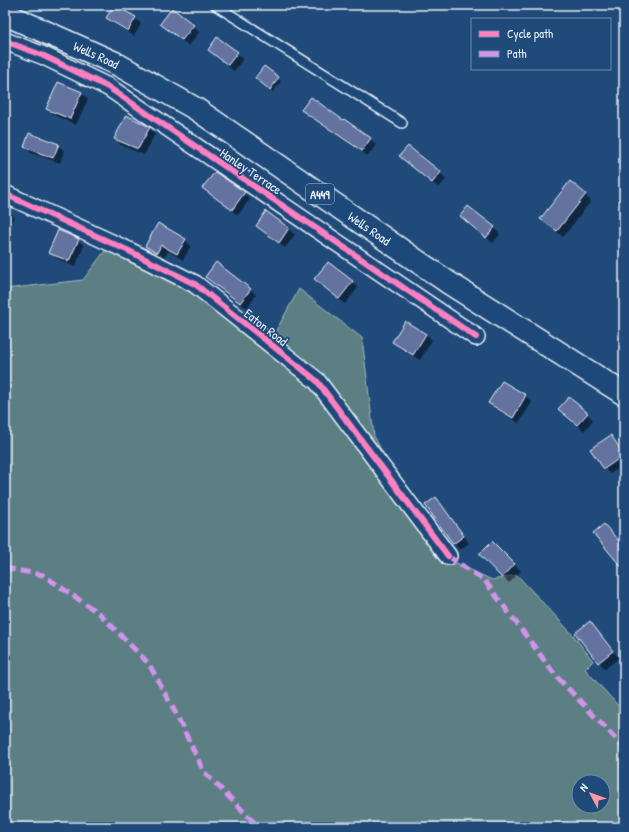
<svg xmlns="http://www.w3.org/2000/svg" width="629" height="832" viewBox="0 0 629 832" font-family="'Patrick Hand',sans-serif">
  <rect width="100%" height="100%" fill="#1f4a7a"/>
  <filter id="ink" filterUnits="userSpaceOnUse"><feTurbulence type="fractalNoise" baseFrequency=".025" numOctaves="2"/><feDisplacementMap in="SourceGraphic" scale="8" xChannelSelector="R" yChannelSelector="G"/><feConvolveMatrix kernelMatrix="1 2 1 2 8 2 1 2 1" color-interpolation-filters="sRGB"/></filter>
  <g filter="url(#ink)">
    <path fill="#5c7f84" stroke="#a2b8be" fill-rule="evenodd" d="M116,236l157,100 26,-47 63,49 12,98 64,123h10l44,21 25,-5 57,61 19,25 -8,8 39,43v115h-619v-538l78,-9zM579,782h24v24h-24z"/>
    <g fill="#0007">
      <polygon points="107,18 135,18 141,24 134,36 114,24"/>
      <polygon points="162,24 193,25 199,32 189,46"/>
      <polygon points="209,50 237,53 243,59 234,71"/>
      <polygon points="264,67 281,81 273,92 259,81"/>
      <polygon points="59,83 81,93 88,99 76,125 54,115 48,109"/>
      <polygon points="303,110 343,122 370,139 376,145 368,156 309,116"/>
      <polygon points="149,128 155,134 144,155 121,145 115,139"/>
      <polygon points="58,145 64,151 60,163 31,153 25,146"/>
      <polygon points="407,162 440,173 446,179 439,188"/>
      <polygon points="204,188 244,193 250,199 238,215 210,194"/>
      <polygon points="624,193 624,210 616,202"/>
      <polygon points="585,195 591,201 563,237 542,219"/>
      <polygon points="5,209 14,216 7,234 5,234"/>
      <polygon points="461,216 494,228 500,234 493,243"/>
      <polygon points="257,226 289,229 295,235 285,248 263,232"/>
      <polygon points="78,240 84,246 75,267 56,258 50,252"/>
      <polygon points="185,240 191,246 183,260 168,251 164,258 152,251 146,245"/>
      <polygon points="213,282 250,289 256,295 247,308"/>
      <polygon points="352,282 358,288 345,304 322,285"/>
      <polygon points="426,334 432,340 420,360 400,348 393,341"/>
      <polygon points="502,382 526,396 532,402 519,423 496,409 489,403"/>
      <polygon points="587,414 593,420 584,431 566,415"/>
      <polygon points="610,436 624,453 624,465 610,474 604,468"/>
      <polygon points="435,498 441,504 469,543 460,550 454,544"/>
      <polygon points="492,542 521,571 509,583 480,554"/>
      <polygon points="590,623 619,658 605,669 576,633"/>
      <polygon points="624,681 624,687 621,684"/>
    </g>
    <g fill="#64729f" stroke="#e8f1f8">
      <polygon points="114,5 136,17 128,31 106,18"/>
      <polygon points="172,8 194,25 182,40 160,24"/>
      <polygon points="217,37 238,52 228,65 208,50"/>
      <polygon points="264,66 279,77 270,90 255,78"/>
      <polygon points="58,82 82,92 70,119 46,109"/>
      <polygon points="311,97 343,120 344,119 371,138 362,151 301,110"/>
      <polygon points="126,115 150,127 138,149 114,139"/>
      <polygon points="29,133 59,144 53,158 24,147"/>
      <polygon points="408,146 441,172 432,183 399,156"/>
      <polygon points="215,172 245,192 232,210 202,188"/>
      <polygon points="570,181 586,194 557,231 540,219"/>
      <polygon points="468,206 495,227 486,238 460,216"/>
      <polygon points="266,211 289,228 279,243 256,226"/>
      <polygon points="158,223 186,239 177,254 161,245 157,253 145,246"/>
      <polygon points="58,230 79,239 69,261 48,253"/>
      <polygon points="216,262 251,289 240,303 205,277"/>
      <polygon points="328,262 353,281 339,299 314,279"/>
      <polygon points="405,321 426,334 413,355 392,342"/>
      <polygon points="502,381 526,395 513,418 488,403"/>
      <polygon points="569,397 588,413 577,425 558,409"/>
      <polygon points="611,435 624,455 604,469 590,449"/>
      <polygon points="436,497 464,536 453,544 425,505"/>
      <polygon points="604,524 624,547 624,570 593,533"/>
      <polygon points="492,541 515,564 502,578 479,554"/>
      <polygon points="590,621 613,651 598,663 575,633"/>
    </g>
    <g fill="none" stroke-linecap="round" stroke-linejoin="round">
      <g stroke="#e8f1f8" stroke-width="12">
        <polyline id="lane" points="215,5 402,123"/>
      </g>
      <g stroke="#e8f1f8" stroke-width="20">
        <g id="street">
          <polyline points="5,41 44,56 108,87 476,337"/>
          <polyline points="5,194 129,251 195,284 317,381 448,556"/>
        </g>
      </g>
      <g stroke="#e8f1f8" stroke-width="25">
        <g id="highway">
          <path id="s1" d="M5,14l110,49 81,46 253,174 175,111"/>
        </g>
      </g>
      <use href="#lane" stroke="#1f4a7a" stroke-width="9"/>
      <use href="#street" stroke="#1f4a7a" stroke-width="17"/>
      <use href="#highway" stroke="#1f4a7a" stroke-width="22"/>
      <g stroke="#d193ec" stroke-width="5" stroke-dasharray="10 5" stroke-linecap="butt">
        <polyline points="448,556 485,581 556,676 624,747"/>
        <polyline points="5,568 43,575 100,614 149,664 174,710 204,772 259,827"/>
      </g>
      <g stroke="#1f4a7a" stroke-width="8">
        <g id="cycleway">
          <polyline points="5,41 44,56 108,87 476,337"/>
          <polyline points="5,194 129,251 195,284 317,381 448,556"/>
        </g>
      </g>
      <use href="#cycleway" stroke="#ff80c0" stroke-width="6"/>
    </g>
  </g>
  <g text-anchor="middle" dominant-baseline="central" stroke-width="3.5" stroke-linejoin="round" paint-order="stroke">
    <rect fill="#1f4a7a" stroke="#acbfd2" stroke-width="1" x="306" y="184" width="28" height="20" rx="3"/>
    <g font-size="12" font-weight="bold" fill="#e8f1f8">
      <text x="320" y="194">A449</text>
    </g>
    <g font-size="13" fill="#e8f1f8" stroke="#1f4a7a">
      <text stroke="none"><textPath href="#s1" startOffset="100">Wells Road</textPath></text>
      <text transform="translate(251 171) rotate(34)">Hanley Terrace</text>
      <text stroke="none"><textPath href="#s1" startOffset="424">Wells Road</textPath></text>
      <text transform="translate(266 327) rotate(38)">Eaton Road</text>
    </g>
  </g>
  <rect width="629" height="832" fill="none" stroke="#1f4a7a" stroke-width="20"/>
  <rect x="10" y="10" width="609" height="812" fill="none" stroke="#e8f1f8" stroke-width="1.5" filter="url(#ink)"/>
  <rect x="471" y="18" width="140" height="52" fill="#1f4a7a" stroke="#6f8dac"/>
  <rect x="479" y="31" width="20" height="6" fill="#ff80c0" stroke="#6f8dac"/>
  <text x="507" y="38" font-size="12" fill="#e8f1f8">Cycle path</text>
  <rect x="479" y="51" width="20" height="6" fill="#d193ec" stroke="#6f8dac"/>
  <text x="507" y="58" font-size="12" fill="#e8f1f8">Path</text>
  <g transform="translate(591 794) rotate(311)"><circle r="19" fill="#1f4a7a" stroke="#6f8dac"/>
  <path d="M0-3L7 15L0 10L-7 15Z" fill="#ff9aa2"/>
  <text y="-6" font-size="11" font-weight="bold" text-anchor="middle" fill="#e8f1f8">N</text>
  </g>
</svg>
